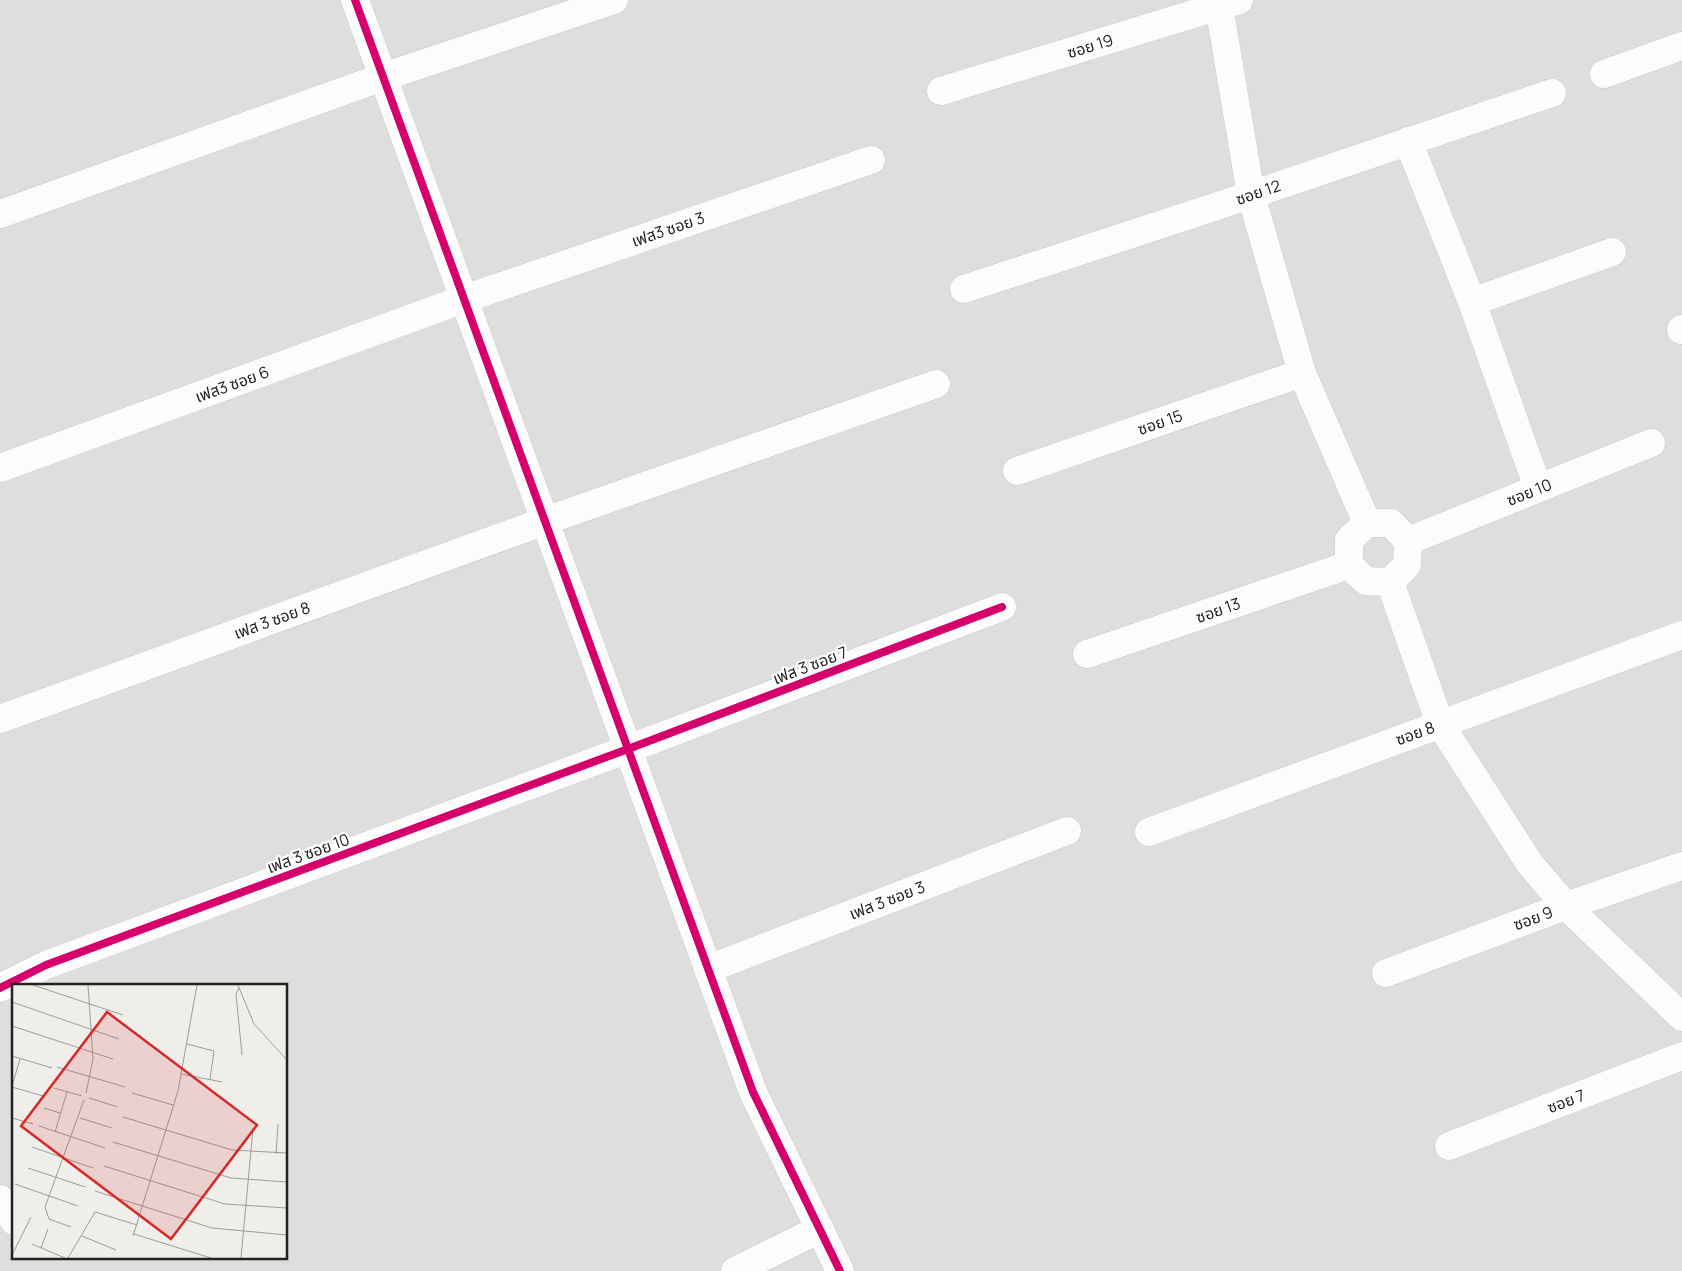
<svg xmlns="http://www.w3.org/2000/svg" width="1682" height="1271" viewBox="0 0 1682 1271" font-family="Manrope,'Noto Sans Thai',sans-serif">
  <rect width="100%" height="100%" fill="#f0eeeb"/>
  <path fill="#dfdedc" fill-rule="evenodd" d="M0,0h1682v1271h-1682zM14,985h272v272h-272z"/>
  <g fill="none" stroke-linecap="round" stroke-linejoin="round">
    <g stroke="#c9c8c7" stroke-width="29">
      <g id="street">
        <polyline points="355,0 753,1092 840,1271"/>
        <polyline points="1218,0 1251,195 1302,373 1367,523"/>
        <polyline points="1604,74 1682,46"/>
        <polyline points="941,91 1239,0"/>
        <polyline points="1408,141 1472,302 1538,488"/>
        <polyline points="0,214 383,77 614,0"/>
        <polyline points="964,289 1251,195 1552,93"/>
        <polyline points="1472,302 1612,252"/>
        <polyline points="1681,330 1682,329"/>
        <polyline points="0,468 464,299 871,160"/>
        <polyline points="1017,471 1302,373"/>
        <polygon points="1367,523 1391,523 1408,541 1407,565 1390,582 1366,581 1349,565 1349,540"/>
        <polyline points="1408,541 1651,443"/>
        <polyline points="1390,582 1440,724 1530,864 1566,906 1682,1017"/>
        <polyline points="1087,654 1349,565"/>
        <polyline points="0,719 545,521 936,384"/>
        <polyline points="1149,832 1682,635"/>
        <polyline points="708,969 1067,831"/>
        <polyline points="1386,973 1566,906 1682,866"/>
        <polyline points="0,988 46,965 628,749 1002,607"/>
        <polyline points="1449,1146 1682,1056"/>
        <polyline points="0,1199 14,1221"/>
        <polyline points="735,1271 820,1229"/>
      </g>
    </g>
    <use href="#street" stroke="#fdfcfc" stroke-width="28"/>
    <g stroke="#fff" stroke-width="11">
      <g id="cycleway">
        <polyline points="355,0 753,1092 840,1271"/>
        <polyline points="0,988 46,965 628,749 1002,607"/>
      </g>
    </g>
    <use href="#cycleway" stroke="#d6006c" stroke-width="8"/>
  </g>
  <g text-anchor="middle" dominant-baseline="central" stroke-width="4.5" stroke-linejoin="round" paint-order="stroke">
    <g font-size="16" fill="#222" stroke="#fff">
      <text transform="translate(1090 46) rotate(-17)">ซอย 19</text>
      <text transform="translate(1258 192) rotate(-19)">ซอย 12</text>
      <text transform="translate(668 229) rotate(-19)">เฟส3 ซอย 3</text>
      <text transform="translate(232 384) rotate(-20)">เฟส3 ซอย 6</text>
      <text transform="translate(1160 422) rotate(-19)">ซอย 15</text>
      <text transform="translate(1529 492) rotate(-22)">ซอย 10</text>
      <text transform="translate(1218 610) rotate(-19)">ซอย 13</text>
      <text transform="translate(272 620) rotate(-20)">เฟส 3 ซอย 8</text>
      <text transform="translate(810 665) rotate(-21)">เฟส 3 ซอย 7</text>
      <text transform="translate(1415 733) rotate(-20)">ซอย 8</text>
      <text transform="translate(308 853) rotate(-20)">เฟส 3 ซอย 10</text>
      <text transform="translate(887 900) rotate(-21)">เฟส 3 ซอย 3</text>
      <text transform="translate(1533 918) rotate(-20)">ซอย 9</text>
      <text transform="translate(1566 1101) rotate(-21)">ซอย 7</text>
    </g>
  </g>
  <g transform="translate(12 984)">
    <rect width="275" height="275" fill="#f0eeeb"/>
    <path fill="none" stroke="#9e9c9b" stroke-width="1" d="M21,1l90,30M226,1l16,39 33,36M227,4l-3,6 6,61M0,18l107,37M0,42l101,33M175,60l27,7 -4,28M0,72l40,12M45,83l68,20M169,90l41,8M0,102l8,-27M0,103l31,9M42,104l28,8M74,109l7,-34 -5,-74M120,109l41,12M77,114l29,9M32,124l16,5M111,133l109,33 55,3M0,134l21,6M68,134l32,10M27,142l66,22M43,148l12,-40M101,158l118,36 56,4M20,163l61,21M264,170l2,-30M92,182l121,38 62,4M16,184l57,19M3,200l63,22M83,207l117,37 75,7M59,243l-22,-8 -4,-12 39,-107M122,250l77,24M70,252l34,14M121,252l45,-145 19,-106M20,260l33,14M29,264l7,-19M0,271l19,-38M56,274l27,-46 42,13M229,274l12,-130"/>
    <path fill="#d62828" fill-opacity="0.15" stroke="#d62828" stroke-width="2.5" d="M95,28l150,113 -86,114 -150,-113z"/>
    <rect width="275" height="275" fill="none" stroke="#222" stroke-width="2.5"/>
  </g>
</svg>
